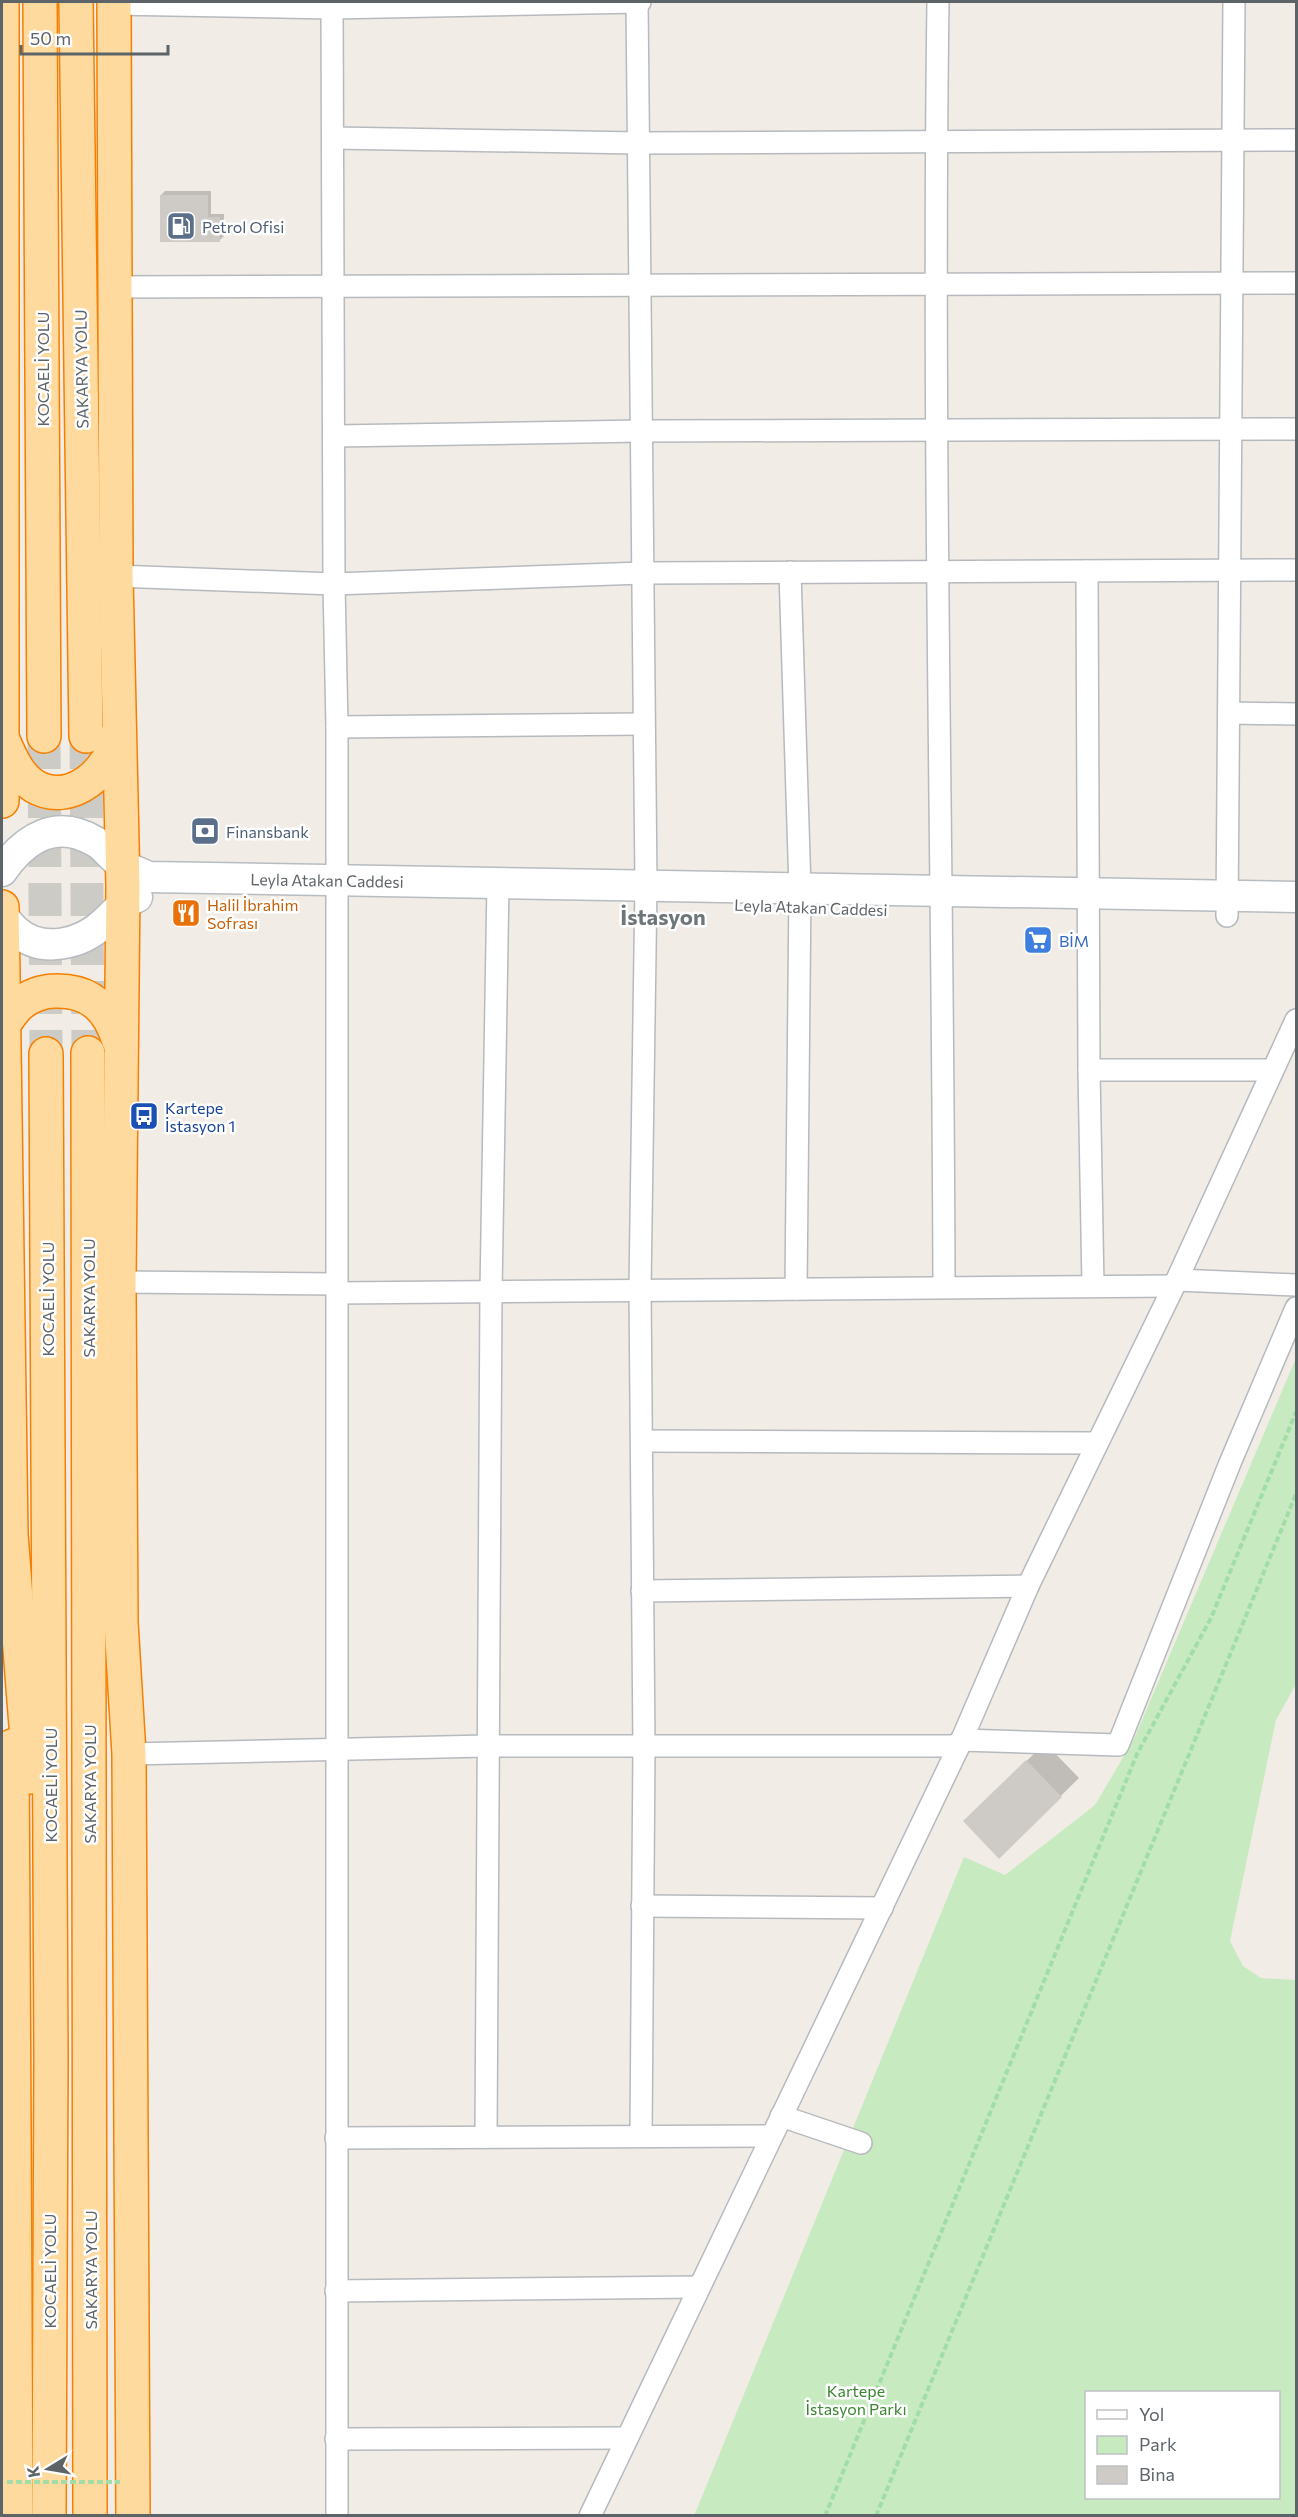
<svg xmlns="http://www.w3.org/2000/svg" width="1298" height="2517" viewBox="0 0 1298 2517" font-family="Commissioner,sans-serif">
  <rect width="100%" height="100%" fill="#f1ede6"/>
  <path fill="#c8eac1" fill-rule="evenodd" d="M1296,1358v326l-20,36 -46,221 13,25 18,12 35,2v535l-602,1 270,-659 41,18 90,-70 39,-66zM1086,2392h192v106h-192z"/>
  <g fill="#0003">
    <polygon points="165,191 211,191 211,214 224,214 224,236 220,240 161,195"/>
    <polygon points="1045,1743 1079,1778 999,1857 965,1821"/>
  </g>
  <g fill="#cecac5">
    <polygon points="160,195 208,195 208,217 220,217 220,242 160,242"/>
    <polygon points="1026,1760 1062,1797 999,1859 963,1821"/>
  </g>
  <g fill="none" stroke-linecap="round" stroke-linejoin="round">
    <g stroke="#cccbc6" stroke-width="33" stroke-dasharray="33 16" stroke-linecap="butt">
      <polyline points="44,736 46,1054"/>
      <polyline points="86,736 88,1053"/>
    </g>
    <g stroke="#b6babe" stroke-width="24">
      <g id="minor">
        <polyline points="332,2 334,584 337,727 337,2516"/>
        <polyline points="637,2 646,884 640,1289 644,1747 641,2136"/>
        <path d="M938,2c-6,428 5,857 6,1285"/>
        <polyline points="113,4 332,8 640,2"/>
        <polyline points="333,138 638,143 1296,140"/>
        <polyline points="115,287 1296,283"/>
        <polyline points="335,436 641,431 1296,429"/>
        <polyline points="1087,571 1089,1070 1093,1286"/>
        <polyline points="790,572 800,889 796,1289"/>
        <polyline points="116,576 334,584 642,573 1296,570"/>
        <polyline points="1229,713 1296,714"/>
        <polyline points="337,727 643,724"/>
        <polyline points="1227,916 1234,2"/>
        <polyline points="1089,1070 1272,1070"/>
        <polyline points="1177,1280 1296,1285"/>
        <polyline points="119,1282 336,1284"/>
        <polyline points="337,1293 1174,1286"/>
        <polyline points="643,1441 1096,1443"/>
        <polyline points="642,1591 1028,1586"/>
        <polyline points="961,1740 1118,1745 1230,1463 1296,1308"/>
        <polyline points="129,1754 486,1746 959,1746"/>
        <polyline points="642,1906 882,1908"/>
        <polyline points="781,2116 861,2143"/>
        <polyline points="486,2137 491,1291 498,883"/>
        <polyline points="336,2138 771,2136"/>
        <polyline points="336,2291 698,2287"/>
        <polyline points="336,2439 627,2438"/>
        <polyline points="590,2516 959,1746 1028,1586 1174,1286 1296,1020"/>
      </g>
    </g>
    <g stroke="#b7bcc1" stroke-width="33">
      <g id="secondary">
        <path d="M2,871c23,-33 54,-53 94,-29 9,5 15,15 24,21 8,6 20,10 29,14l1147,20"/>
        <path d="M2,915c4,5 9,12 15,17 26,22 65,12 88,-10 12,-11 17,-19 32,-25"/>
      </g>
    </g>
    <g stroke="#f77f00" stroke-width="36">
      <g id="trunk">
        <polyline points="40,2 44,736"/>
        <polyline points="76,2 86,736"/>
        <polyline points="114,2 116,576 123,886 119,1282 121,1622 129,1754 133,2516"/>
        <path d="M3,740c7,16 15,36 31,46 37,22 78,-16 83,-51"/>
        <polyline points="2,801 2,2"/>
        <polyline points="2,907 11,1534 30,1777"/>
        <path d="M2,1026c6,-7 11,-16 18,-22 9,-8 23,-13 35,-13 36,-1 54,18 64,50"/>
        <polyline points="88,1053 90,2516"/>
        <polyline points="46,1054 51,2059 49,2516"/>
        <polyline points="12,1746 16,2516"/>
      </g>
    </g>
    <g stroke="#a2dda8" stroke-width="4" stroke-dasharray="6 3" stroke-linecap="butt">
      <polyline points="825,2516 1137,1754 1211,1618 1296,1412"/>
      <polyline points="876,2516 1296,1494"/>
    </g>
    <use href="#minor" stroke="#fff" stroke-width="21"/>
    <use href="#secondary" stroke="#fff" stroke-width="30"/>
    <use href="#trunk" stroke="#ffda9e" stroke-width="33"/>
    <polyline stroke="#a2dda8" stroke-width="4" stroke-dasharray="6 3" stroke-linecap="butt" points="7,2482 120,2482"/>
  </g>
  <defs>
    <g id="fuel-square" transform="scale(1.5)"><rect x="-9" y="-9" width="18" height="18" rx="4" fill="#5c6f8a" stroke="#fff"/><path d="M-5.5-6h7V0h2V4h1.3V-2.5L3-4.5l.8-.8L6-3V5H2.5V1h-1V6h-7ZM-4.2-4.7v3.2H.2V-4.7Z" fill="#fff"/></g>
    <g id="bank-square" transform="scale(1.5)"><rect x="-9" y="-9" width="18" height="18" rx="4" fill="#5c6f8a" stroke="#fff"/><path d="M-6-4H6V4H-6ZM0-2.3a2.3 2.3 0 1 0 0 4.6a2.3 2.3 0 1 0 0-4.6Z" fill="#fff"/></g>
    <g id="restaurant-square" transform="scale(1.5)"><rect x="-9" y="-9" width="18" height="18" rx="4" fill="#e8710a" stroke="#fff"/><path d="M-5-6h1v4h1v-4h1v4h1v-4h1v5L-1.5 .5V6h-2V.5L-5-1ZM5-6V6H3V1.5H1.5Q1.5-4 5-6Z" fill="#fff"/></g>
    <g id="supermarket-square" transform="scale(1.5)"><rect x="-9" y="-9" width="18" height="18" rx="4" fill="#3f7fe0" stroke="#fff"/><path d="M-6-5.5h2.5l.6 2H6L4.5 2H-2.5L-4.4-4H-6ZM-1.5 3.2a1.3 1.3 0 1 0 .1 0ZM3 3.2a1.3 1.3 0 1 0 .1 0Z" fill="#fff"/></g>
    <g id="bus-square" transform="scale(1.5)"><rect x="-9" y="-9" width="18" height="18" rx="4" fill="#1a4fb4" stroke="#fff"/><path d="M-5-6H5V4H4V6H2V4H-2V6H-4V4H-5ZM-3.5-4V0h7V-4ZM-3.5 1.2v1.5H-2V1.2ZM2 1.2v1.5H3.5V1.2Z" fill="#fff"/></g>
  </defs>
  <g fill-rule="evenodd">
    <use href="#fuel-square" x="181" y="226"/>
    <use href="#bank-square" x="205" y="831"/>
    <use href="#restaurant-square" x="186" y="913"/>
    <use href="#supermarket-square" x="1038" y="940"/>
    <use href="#bus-square" x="144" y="1116"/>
  </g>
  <g text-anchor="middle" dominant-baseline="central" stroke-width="5" stroke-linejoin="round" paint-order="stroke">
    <g font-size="16" fill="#4e5e75" stroke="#fff" text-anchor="start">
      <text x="202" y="226">Petrol Ofisi</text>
      <text x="226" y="831">Finansbank</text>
    </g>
    <g font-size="16" fill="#5d6468" stroke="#fff">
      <text transform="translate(42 369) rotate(-90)">KOCAELİ YOLU</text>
      <text transform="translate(81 369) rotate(-91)">SAKARYA YOLU</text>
      <text transform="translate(327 880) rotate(1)">Leyla Atakan Caddesi</text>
      <text transform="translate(811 907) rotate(2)">Leyla Atakan Caddesi</text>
      <text transform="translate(88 1298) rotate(-90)">SAKARYA YOLU</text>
      <text transform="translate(47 1299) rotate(-90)">KOCAELİ YOLU</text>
      <text transform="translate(89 1784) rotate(-90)">SAKARYA YOLU</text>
      <text transform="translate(50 1785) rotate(-90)">KOCAELİ YOLU</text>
      <text transform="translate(90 2270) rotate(-90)">SAKARYA YOLU</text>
      <text transform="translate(49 2271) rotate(-90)">KOCAELİ YOLU</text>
    </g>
    <g font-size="16" fill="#c56008" stroke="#fff" text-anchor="start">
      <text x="207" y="904">Halil İbrahim<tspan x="207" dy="18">Sofrası</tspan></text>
    </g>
    <g font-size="16" fill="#366cbe" stroke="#fff" text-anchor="start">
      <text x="1059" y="940">BİM</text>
    </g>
    <g font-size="16" fill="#164399" stroke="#fff" text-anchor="start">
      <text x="165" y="1107">Kartepe<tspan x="165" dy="18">İstasyon 1</tspan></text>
    </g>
    <g font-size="16" fill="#39862e" stroke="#fff">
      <text x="856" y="2390">Kartepe<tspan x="856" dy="18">İstasyon Parkı</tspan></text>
    </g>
    <g font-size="22" font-weight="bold" fill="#6e767a" stroke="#fff">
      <text x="663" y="916">İstasyon</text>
    </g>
  </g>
  <rect width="1298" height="2517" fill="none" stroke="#5d6468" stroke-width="6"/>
  <rect x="1085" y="2391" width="195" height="108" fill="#ffffff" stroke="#bec1c3" stroke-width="1.5"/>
  <rect x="1097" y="2410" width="30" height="9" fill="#ffffff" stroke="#bec1c3" stroke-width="1.5"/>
  <text x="1139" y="2421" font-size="18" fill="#5d6468">Yol</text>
  <rect x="1097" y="2436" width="30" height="18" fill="#c8eac1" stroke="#bec1c3" stroke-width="1.5"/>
  <text x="1139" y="2451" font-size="18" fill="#5d6468">Park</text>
  <rect x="1097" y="2466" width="30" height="18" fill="#cecac5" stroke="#bec1c3" stroke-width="1.5"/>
  <text x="1139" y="2481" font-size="18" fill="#5d6468">Bina</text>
  <g transform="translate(48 2469) rotate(259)" stroke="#ffffff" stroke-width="4.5" paint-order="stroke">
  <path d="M0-4.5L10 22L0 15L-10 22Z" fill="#5d6468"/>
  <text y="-9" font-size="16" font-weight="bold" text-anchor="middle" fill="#5d6468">K</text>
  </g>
  <path d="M21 45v9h147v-9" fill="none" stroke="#5d6468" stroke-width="3"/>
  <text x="30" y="45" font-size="18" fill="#5d6468" stroke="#ffffff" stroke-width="4.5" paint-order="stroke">50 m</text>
</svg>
